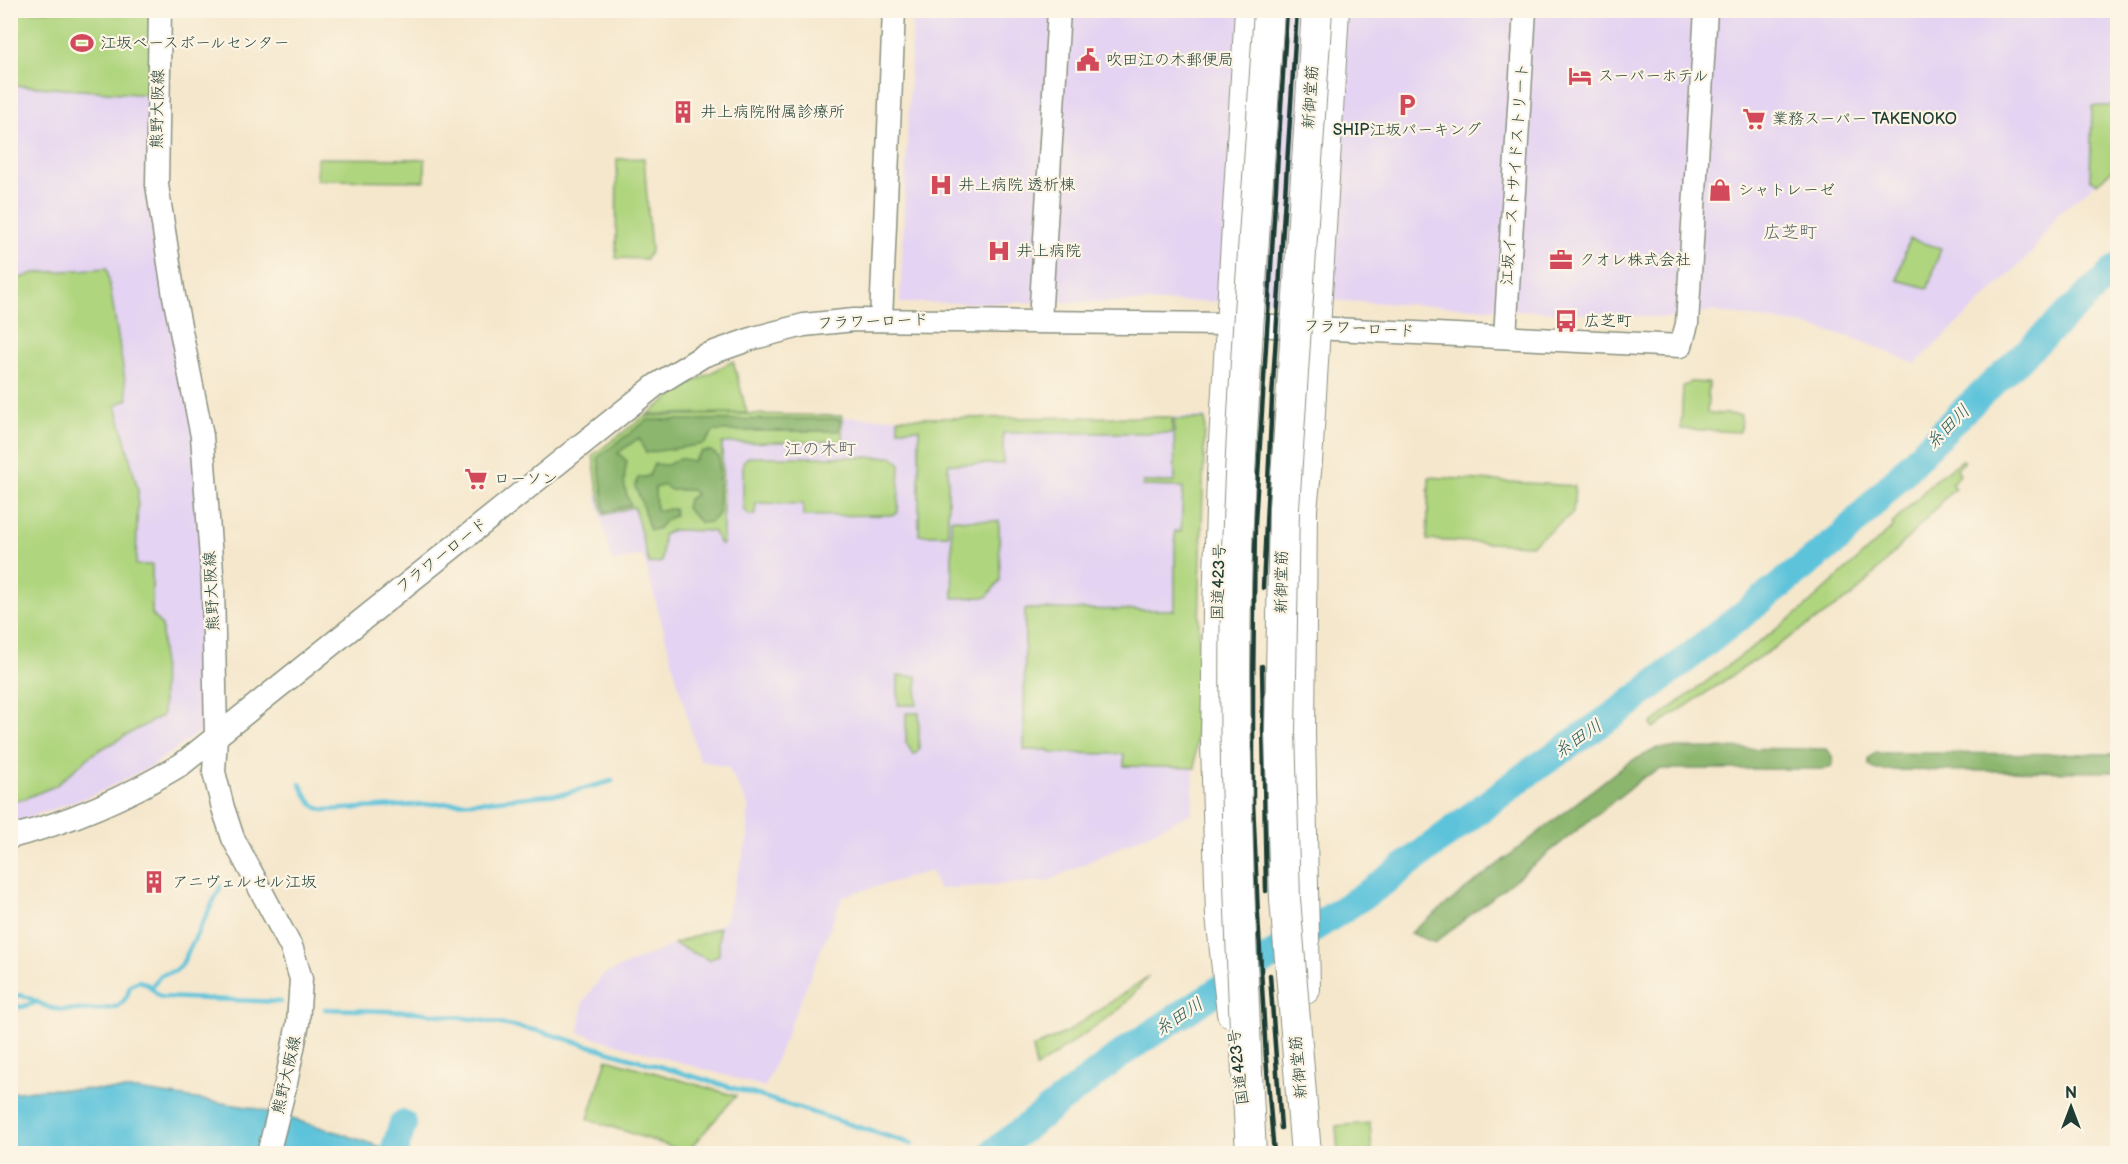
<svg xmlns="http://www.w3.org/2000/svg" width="2128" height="1164" viewBox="0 0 2128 1164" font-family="'Balsamiq Sans','Klee One',sans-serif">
  <rect width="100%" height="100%" fill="#fcf5e5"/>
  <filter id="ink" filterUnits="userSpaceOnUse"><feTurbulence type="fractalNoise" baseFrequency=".0167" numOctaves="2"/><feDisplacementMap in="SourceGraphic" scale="12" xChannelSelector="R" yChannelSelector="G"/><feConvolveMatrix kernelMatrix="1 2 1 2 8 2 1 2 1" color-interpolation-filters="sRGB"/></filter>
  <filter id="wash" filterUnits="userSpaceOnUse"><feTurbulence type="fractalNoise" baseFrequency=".008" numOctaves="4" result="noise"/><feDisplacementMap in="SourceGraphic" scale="24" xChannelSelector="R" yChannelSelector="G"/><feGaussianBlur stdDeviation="1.35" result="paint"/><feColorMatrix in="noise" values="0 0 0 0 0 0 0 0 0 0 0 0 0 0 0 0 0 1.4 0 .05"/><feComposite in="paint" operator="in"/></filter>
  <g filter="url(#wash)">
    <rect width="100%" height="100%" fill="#f5e7cc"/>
    <g fill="#e4d3f2">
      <polygon points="11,11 152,11 147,185 194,436 203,584 206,727 152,766 95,794 11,824"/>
      <polygon points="913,11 2117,11 2117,167 2059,213 2031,254 1915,364 1859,340 1805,325 1711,311 1669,318 1345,301 900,303"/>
      <polygon points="1206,417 1192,813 1048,881 938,889 931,871 843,896 765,1087 579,1033 583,1002 603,975 724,923 748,837 748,805 728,767 699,760 643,555 612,562 596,495 602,492 647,418"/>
    </g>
    <g fill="#b0d57f" stroke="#68895a" stroke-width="1.5">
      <polygon points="15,11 151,11 150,95 11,85"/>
      <polygon points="2117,100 2117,166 2097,183 2090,179 2092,106 2109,106"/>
      <polygon points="317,158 425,159 425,181 317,180"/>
      <polygon points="644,158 651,251 646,259 616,258 617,159"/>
      <polygon points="1909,239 1941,248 1928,288 1897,280"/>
      <polygon points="107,268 128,399 116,405 138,490 136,565 152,565 152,614 162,626 163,715 94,753 55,786 21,800 11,801 11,281 35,273"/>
      <polygon points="733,361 747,413 648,414 684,387"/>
      <polygon points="1690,382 1709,383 1707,413 1741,415 1740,432 1681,429 1683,387"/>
      <path d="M745,414l97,2v25l-120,2 1,101h-3l-7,-13 -40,-1 -10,5 -1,27 -13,2 -15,-57 -30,8c-6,-17 -8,-41 -11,-60l52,-39z"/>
      <polygon points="1172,417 1172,433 1003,433 1003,464 948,464 948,535 919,535 919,429 898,429 898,418"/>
      <polygon points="1174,419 1205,419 1195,768 1124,766 1124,754 1050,753 1049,750 1024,750 1025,609 1175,610 1175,531 1181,532 1183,487 1143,486 1143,482 1175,482"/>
      <polygon points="748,457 893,457 900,463 898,512 894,515 803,516 803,504 756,503 755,515 749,515 744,510 743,506 743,462"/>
      <polygon points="1961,460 1964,461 1957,469 1960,475 1951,484 1955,488 1855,594 1653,728 1651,724 1667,711 1802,610 1894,526 1892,524 1939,476 1952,468"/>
      <polygon points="1429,477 1575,486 1573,513 1531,545 1427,540"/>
      <polygon points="951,519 999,521 1000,580 987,597 953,598"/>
      <rect x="898" y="676" width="19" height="29"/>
      <polygon points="906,713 919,713 919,750 914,755 906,743"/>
      <polygon points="719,927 719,955 709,960 674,944"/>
      <polygon points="1149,976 1121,1008 1036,1068 1032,1048 1067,1032"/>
      <polygon points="607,1059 736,1096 687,1152 588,1119"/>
      <polygon points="1370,1123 1372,1153 1338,1153 1336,1126"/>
    </g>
    <g fill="#8cb66e" stroke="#567a51" stroke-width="1.5">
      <path d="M647,420l193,-1 -1,12h-125l-10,13 -58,9 -7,-15 -21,15 9,8c-4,19 -4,27 4,44l-26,7 -7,-55z"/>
      <path d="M702,451h9l8,6v57l-9,8 -9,1 -15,-15 2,-9 7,-4 -3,-5h-21l-7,-5 -9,3 1,22 18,-1 1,6 -10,6 -7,8 -8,1c-6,-15 -7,-29 -15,-43l3,-9 11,-2 5,-12 14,1 11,-7 14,3z"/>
      <polygon points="1658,748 1826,749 1832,756 1833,765 1825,769 1661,769 1644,777 1435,943 1410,933 1626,764"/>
      <polygon points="1875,753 2117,754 2117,772 1876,770 1869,765 1869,758"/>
    </g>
    <polygon fill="#5dc3da" stroke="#3e8087" stroke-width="1.5" points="43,1089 138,1090 254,1108 340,1133 398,1153 11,1153 10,1093"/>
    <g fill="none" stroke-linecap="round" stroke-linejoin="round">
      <g stroke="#5dc3da" stroke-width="4.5">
        <path d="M300,784c7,12 11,24 25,26l164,-9 59,-6 15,-1 49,-13"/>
        <polyline points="152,986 161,975 175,971 181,966 221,886"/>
        <path d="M10,996c16,-4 26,7 40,12 10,3 62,3 69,-3 8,-5 9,-12 11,-20l9,-4c13,3 13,11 22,16l120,5"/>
        <polyline points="10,1006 22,1007 37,1002"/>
        <polyline points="325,1009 416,1012 480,1020 539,1031 760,1096 912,1144"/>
      </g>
      <g stroke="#5dc3da" stroke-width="28">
        <polyline points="393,1154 403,1124"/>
        <polyline points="991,1154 1128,1049 1377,887 1527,774 1625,707 1839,539 1957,417 2118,267"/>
      </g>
    </g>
  </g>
  <g filter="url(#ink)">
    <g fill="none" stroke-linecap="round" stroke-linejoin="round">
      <g stroke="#8a9280" stroke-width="25">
        <g id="secondary">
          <polyline points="160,10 157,185 174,296 202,436 213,586 216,736 214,772 223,808 233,838 292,949 301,979 298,1023 286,1083 268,1154"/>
          <polyline points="881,320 894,10"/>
          <polyline points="1040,321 1059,10"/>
          <polyline points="1505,337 1525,10"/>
          <path d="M10,837c61,-15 119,-41 172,-73l474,-379 47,-29 51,-18 50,-13 50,-5 377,4 450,22 6,-22 19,-314"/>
        </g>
      </g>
      <g stroke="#8a9280" stroke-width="32">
        <g id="highway">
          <polyline points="1305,989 1300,733 1302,509 1307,462 1334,10"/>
          <polyline points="1232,1013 1221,916 1216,743 1218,611 1222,475 1250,10"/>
        </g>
      </g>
      <use href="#secondary" stroke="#fff" stroke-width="22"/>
      <use href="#highway" stroke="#fff" stroke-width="30"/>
      <g stroke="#1f3d34" stroke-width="4.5">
        <polyline points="1263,588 1272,398 1297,10"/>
        <polyline points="1262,666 1266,891"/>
        <polyline points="1270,975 1281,1128"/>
        <polyline points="1274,1154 1266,1057 1258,916 1253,802 1253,689 1255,523 1287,10"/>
      </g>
      <g stroke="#8a9280" stroke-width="32" stroke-linecap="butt">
        <g id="highway-bridge">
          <path d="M1251,1154c-10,-202 -20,-403 -14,-604 6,-180 21,-360 32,-540"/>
          <polyline points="1306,1154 1285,899 1280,731 1284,508 1317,10"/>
        </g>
      </g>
      <use href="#highway-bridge" stroke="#fff" stroke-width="30"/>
    </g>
  </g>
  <defs>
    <g id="stadium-bare" transform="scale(1.8)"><path d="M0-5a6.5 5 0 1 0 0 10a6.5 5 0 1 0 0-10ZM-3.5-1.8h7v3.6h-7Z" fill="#d1495b" stroke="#fcf5e5" stroke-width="2.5" paint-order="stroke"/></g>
    <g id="civic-bare" transform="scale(1.8)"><path d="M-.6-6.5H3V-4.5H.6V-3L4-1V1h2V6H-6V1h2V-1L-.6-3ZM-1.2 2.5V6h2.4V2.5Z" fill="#d1495b" stroke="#fcf5e5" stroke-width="2.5" paint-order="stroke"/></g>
    <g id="hotel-bare" transform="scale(1.8)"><path d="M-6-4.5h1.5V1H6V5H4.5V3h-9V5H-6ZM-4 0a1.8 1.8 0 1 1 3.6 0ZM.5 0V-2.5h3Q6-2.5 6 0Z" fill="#d1495b" stroke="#fcf5e5" stroke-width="2.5" paint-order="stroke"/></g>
    <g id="parking-bare" transform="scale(1.8)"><path d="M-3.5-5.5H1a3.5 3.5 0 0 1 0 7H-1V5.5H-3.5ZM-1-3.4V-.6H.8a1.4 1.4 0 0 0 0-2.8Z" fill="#d1495b" stroke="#fcf5e5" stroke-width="2.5" paint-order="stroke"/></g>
    <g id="building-bare" transform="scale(1.8)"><path d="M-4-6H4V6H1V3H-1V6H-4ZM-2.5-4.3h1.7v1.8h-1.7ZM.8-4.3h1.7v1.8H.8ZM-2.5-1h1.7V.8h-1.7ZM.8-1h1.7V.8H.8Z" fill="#d1495b" stroke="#fcf5e5" stroke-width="2.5" paint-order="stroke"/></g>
    <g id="supermarket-bare" transform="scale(1.8)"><path d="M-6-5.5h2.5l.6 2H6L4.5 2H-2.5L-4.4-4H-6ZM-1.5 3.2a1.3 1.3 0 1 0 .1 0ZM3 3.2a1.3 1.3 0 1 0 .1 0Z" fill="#d1495b" stroke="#fcf5e5" stroke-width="2.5" paint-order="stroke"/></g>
    <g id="hospital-bare" transform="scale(1.8)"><path d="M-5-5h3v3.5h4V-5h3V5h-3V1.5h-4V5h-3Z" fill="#d1495b" stroke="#fcf5e5" stroke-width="2.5" paint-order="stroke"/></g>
    <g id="shop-bare" transform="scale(1.8)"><path d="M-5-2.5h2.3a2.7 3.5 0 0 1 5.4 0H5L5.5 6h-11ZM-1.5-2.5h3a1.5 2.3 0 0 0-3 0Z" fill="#d1495b" stroke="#fcf5e5" stroke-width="2.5" paint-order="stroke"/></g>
    <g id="office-bare" transform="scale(1.8)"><path d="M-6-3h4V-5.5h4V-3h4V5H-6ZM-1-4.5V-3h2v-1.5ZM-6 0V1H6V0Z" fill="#d1495b" stroke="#fcf5e5" stroke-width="2.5" paint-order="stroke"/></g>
    <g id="bus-bare" transform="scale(1.8)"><path d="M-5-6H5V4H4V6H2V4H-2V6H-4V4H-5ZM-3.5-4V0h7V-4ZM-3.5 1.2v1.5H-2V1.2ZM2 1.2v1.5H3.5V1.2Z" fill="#d1495b" stroke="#fcf5e5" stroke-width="2.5" paint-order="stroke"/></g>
  </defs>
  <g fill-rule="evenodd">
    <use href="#stadium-bare" x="82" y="43"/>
    <use href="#civic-bare" x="1088" y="60"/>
    <use href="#hotel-bare" x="1580" y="76"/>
    <use href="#parking-bare" x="1407" y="105"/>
    <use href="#building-bare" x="683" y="112"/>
    <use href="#supermarket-bare" x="1754" y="119"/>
    <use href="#hospital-bare" x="941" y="185"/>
    <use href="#shop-bare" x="1720" y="190"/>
    <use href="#hospital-bare" x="999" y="251"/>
    <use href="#office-bare" x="1561" y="260"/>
    <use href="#bus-bare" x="1566" y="321"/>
    <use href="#supermarket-bare" x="476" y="479"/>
    <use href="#building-bare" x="154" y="882"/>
  </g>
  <g text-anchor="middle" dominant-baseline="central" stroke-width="4.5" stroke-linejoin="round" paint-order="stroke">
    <g font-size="16" fill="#1f3d34" stroke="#fcf5e5" text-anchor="start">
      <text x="100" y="43">江坂ベースボールセンター</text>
      <text x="1106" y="60">吹田江の木郵便局</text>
      <text x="1598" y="76">スーパーホテル</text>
      <text x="701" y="112">井上病院附属診療所</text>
      <text x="1772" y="119">業務スーパー TAKENOKO</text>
      <text x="1407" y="130" text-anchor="middle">SHIP江坂パーキング</text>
      <text x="959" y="185">井上病院 透析棟</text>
      <text x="1738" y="190">シャトレーゼ</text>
      <text x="1017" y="251">井上病院</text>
      <text x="1579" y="260">クオレ株式会社</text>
      <text x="1584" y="321">広芝町</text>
      <text x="494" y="479">ローソン</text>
      <text x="172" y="882">アニヴェルセル江坂</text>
    </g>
    <g font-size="16" fill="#1f3d34" stroke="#fcf5e5">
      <text transform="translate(1311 97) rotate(-86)">新御堂筋</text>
      <text transform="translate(158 109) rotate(-89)">熊野大阪線</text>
      <text transform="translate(1515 174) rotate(-86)">江坂イーストサイドストリート</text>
      <text transform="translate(873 322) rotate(-2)">フラワーロード</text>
      <text transform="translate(1359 329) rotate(3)">フラワーロード</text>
      <text transform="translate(442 556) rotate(-38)">フラワーロード</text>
      <text transform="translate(1219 582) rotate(-88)">国道423号</text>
      <text transform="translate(1282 582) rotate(-89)">新御堂筋</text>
      <text transform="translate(212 591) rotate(-93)">熊野大阪線</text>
      <text transform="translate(1239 1067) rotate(-97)">国道423号</text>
      <text transform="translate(1299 1067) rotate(-95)">新御堂筋</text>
      <text transform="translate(287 1075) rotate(-77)">熊野大阪線</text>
    </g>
    <g font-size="18" fill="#5a656f" stroke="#fcf5e5">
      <text x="1790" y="232">広芝町</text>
      <text x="820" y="449">江の木町</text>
    </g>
    <g font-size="18" font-style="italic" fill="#2e5e5e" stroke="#fcf5e5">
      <text transform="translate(1948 427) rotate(-45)">糸田川</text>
      <text transform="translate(1578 739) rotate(-34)">糸田川</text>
      <text transform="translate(1179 1017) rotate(-33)">糸田川</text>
    </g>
  </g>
  <rect width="2128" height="1164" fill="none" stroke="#fcf5e5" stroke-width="36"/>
  <g transform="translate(2071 1107)" stroke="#fcf5e5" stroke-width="4.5" paint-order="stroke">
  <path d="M0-4.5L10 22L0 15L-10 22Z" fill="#1f3d34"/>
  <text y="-9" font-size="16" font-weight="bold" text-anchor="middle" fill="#1f3d34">N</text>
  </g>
</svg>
